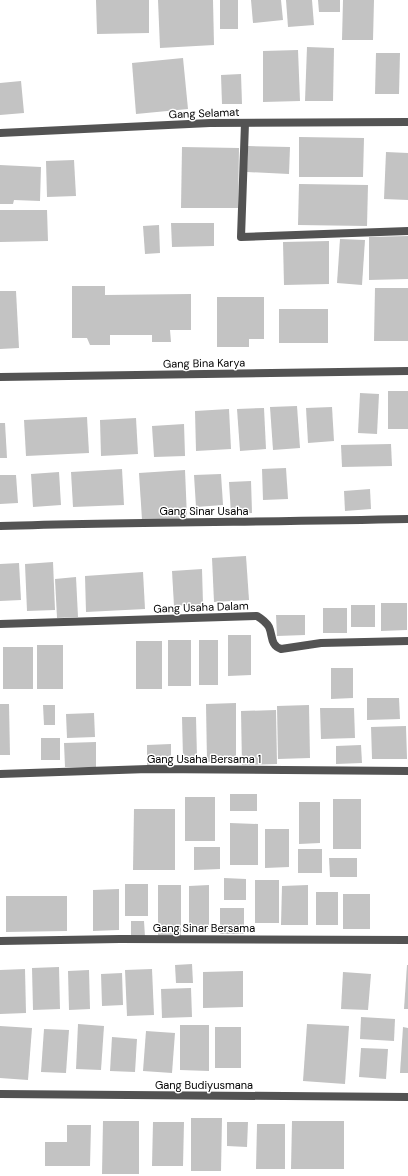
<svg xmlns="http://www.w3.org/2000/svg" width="408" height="1176" viewBox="0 0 408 1176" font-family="'DM Sans',sans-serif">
  <rect width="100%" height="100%" fill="#fff"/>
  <g fill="#c3c3c3">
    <polygon points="96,0 149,0 149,33 97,34"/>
    <polygon points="158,0 213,0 214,45 160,48"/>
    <rect x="220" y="0" width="18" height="29"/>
    <polygon points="251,0 281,0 283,20 253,23"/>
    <polygon points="286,0 312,0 314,25 288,27"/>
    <polygon points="318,0 340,0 340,12 319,12"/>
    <polygon points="343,0 374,0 373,40 342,40"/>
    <polygon points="307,47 334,48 333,101 305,101"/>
    <polygon points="298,50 300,101 263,102 263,51"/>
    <polygon points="376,53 400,53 399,94 375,94"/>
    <polygon points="183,58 188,109 136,114 132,63"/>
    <polygon points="241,74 242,104 222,104 221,75"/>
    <polygon points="21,81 24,113 0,115 0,83"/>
    <polygon points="299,137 364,138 363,177 299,177"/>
    <polygon points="248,146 290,147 289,174 247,172"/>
    <polygon points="182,147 239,148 238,208 181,208"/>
    <polygon points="386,152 408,153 408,200 384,199"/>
    <polygon points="74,160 76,196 47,197 46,161"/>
    <polygon points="0,165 41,167 40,201 14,200 13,204 0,204"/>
    <polygon points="299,184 368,185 367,226 298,225"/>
    <polygon points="0,210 47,210 48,241 0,242"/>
    <polygon points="171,223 214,223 214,246 172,247"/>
    <polygon points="159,225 160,253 145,254 143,226"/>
    <polygon points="408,236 408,279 369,280 369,237"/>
    <polygon points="340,239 365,240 362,285 337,283"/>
    <polygon points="329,241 329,284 284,285 283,242"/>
    <polygon points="72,286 105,286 105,295 191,294 191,330 170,330 171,342 152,342 152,335 110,335 110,345 90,345 87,338 72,338"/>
    <polygon points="375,288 408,288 408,341 374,341"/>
    <polygon points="0,291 16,291 19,348 0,349"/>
    <polygon points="217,297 264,297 264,339 249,339 249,347 217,347"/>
    <rect x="279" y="309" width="49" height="34"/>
    <rect x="388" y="391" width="20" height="38"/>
    <polygon points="360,393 379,394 377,434 358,433"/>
    <polygon points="297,406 300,448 273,450 270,407"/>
    <polygon points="332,407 334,441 308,443 306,408"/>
    <polygon points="264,408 266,449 240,451 237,409"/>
    <polygon points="229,409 231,449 196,451 195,411"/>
    <polygon points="87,417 89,453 26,456 24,420"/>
    <polygon points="136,418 138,454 101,456 100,420"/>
    <polygon points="0,423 5,423 7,458 0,458"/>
    <polygon points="184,424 185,456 154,457 152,426"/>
    <polygon points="391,444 392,466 342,467 341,445"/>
    <polygon points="286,468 288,499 263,500 262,469"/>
    <polygon points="122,469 124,505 73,507 71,472"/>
    <polygon points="185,470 187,518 142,520 139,473"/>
    <polygon points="59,472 61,505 33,507 31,474"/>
    <polygon points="221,474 223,505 196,507 194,475"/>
    <polygon points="0,475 16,475 18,503 0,504"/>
    <polygon points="251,481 252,513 231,514 229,482"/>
    <polygon points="370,489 371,509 345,511 344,491"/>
    <polygon points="246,556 249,600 214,602 212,558"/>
    <polygon points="53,562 55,610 27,611 25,564"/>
    <polygon points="19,563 21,600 0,601 0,564"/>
    <polygon points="202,569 203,604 174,606 172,571"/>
    <polygon points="143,572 145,609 86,612 85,576"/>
    <polygon points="76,577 78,617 57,618 55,579"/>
    <polygon points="381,603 407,603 407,630 381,631"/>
    <rect x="351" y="605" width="24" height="22"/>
    <rect x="323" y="608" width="24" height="25"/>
    <polygon points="276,615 305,615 305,635 277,636"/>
    <polygon points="228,635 251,635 251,675 228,676"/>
    <rect x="168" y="640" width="23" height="46"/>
    <rect x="199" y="640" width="19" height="45"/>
    <rect x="136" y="641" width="26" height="48"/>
    <rect x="37" y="645" width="26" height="44"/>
    <rect x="3" y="647" width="30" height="42"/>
    <polygon points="331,668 353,668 353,698 331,699"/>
    <polygon points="367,698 399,698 400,719 367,720"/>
    <polygon points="236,703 236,761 207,762 206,704"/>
    <polygon points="0,704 9,704 10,755 0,755"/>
    <polygon points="43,705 55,705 55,725 44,725"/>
    <polygon points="309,705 310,758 278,759 277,706"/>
    <polygon points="320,708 354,708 355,738 321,739"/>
    <polygon points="276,710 277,764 242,765 241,711"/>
    <polygon points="94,713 95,737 67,738 66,714"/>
    <polygon points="182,717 196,717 197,758 183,758"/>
    <polygon points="406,726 407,759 372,759 371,727"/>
    <rect x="41" y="738" width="19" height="22"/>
    <polygon points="96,742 96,767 65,767 64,743"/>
    <polygon points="171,744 171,767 147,767 147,745"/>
    <polygon points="361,745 362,763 336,764 336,746"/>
    <rect x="230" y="794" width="27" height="17"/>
    <rect x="185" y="797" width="30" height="44"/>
    <rect x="333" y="799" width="28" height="50"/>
    <polygon points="299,802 320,802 320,843 299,844"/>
    <polygon points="134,809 175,809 175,870 133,870"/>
    <polygon points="230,823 258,824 258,865 230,865"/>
    <polygon points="265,829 289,829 289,867 265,868"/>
    <polygon points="194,847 220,847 220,869 194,870"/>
    <rect x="298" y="849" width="24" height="24"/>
    <polygon points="329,858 357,858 357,877 330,877"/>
    <polygon points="224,878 246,879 246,900 224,900"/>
    <rect x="255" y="880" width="24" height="43"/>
    <rect x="125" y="884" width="23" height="32"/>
    <rect x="158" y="885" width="23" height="52"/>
    <polygon points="209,885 209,929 189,929 189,886"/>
    <polygon points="308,885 308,925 281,925 282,886"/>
    <polygon points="119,889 119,930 93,931 93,890"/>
    <rect x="316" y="892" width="22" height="33"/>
    <rect x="343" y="894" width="27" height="35"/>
    <polygon points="6,896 67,896 67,931 6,932"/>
    <rect x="220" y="908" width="24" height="26"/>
    <polygon points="131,921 144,921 145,937 131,937"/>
    <polygon points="192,964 193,983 176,983 175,965"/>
    <polygon points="407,965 408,965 408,1009 404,1009"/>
    <polygon points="59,967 60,1009 33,1010 32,968"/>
    <polygon points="25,969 26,1013 0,1014 0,970"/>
    <polygon points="152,969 154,1015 127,1016 125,970"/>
    <polygon points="89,970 90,1009 69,1010 68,971"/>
    <polygon points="243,971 243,1007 203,1008 203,972"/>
    <polygon points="343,972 371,974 368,1010 341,1009"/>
    <polygon points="122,973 123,1005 102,1006 101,974"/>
    <polygon points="191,988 192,1017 162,1018 161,989"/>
    <polygon points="361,1017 395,1019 394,1041 360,1039"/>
    <polygon points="78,1024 104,1026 101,1070 76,1069"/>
    <polygon points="307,1024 349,1026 345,1084 303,1081"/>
    <polygon points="180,1025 209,1025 209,1071 180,1070"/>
    <polygon points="0,1026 32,1028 28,1080 0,1078"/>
    <rect x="215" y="1027" width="26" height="41"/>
    <polygon points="403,1027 408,1028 408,1073 400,1073"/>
    <polygon points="44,1029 69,1030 66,1073 41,1072"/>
    <polygon points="146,1031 175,1033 172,1073 143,1071"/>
    <polygon points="112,1037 137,1039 135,1072 110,1071"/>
    <polygon points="361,1048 388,1049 386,1079 359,1077"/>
    <polygon points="191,1118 222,1118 221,1171 191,1171"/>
    <polygon points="103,1121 139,1121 139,1174 102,1174"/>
    <polygon points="292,1121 344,1121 344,1169 291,1169"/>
    <polygon points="153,1122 184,1122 183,1166 152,1166"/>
    <polygon points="227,1122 248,1122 247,1147 227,1146"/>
    <polygon points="257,1124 285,1124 285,1169 256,1169"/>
    <polygon points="67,1125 91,1125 90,1166 45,1166 45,1142 67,1142"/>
  </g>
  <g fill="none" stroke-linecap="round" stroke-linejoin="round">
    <g stroke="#535353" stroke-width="8">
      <polyline points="245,123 241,237 408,231"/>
      <polyline points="0,133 210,123 408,122"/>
      <polyline points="0,377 408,371"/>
      <path d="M0,526c136,-4 272,-4 408,-7"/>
      <path d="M0,624l257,-8c5,3 9,6 12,11 4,9 1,18 12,22l40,-6 87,-2"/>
      <polyline points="0,774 148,769 408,771"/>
      <polyline points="0,941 120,939 408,940"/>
      <polyline points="0,1094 408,1097"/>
    </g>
  </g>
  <g text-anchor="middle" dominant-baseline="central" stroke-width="3" stroke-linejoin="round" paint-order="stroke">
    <g font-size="11" fill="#000" stroke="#fff">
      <text transform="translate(204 113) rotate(-2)">Gang Selamat</text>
      <text transform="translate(204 363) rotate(-1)">Gang Bina Karya</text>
      <text x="204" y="511">Gang Sinar Usaha</text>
      <text transform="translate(201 607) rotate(-2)">Gang Usaha Dalam</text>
      <text x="204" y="759">Gang Usaha Bersama 1</text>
      <text x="204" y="928">Gang Sinar Bersama</text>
      <text x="204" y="1085">Gang Budiyusmana</text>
    </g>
  </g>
</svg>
